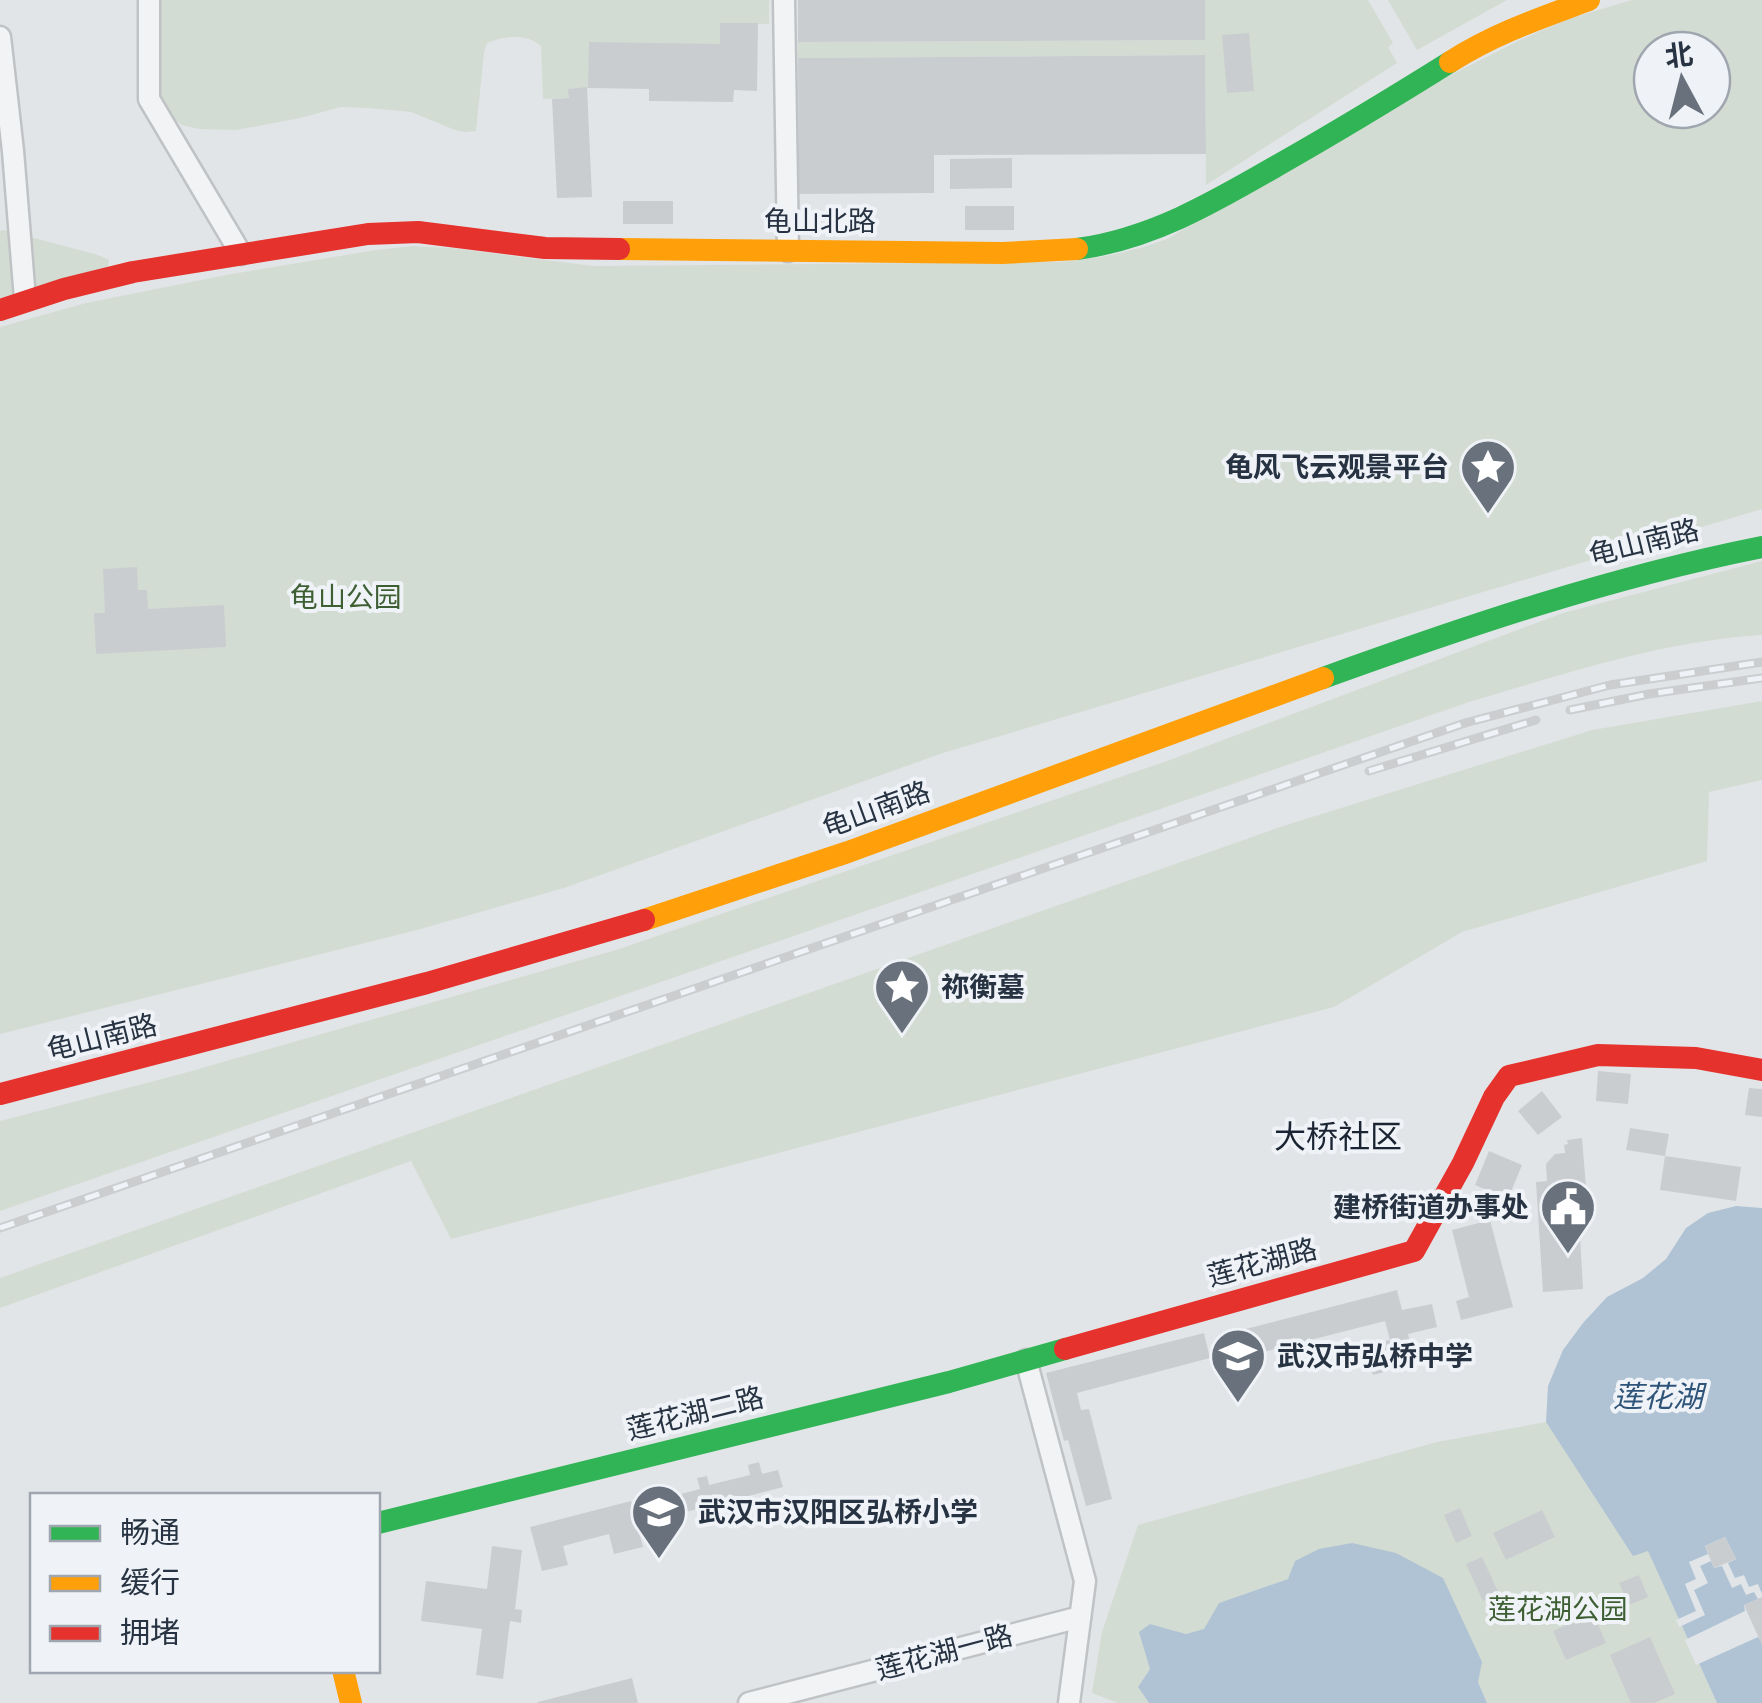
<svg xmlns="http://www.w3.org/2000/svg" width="1762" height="1703" viewBox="0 0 1762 1703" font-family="'Archivo Narrow','Noto Sans SC',sans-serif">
  <rect width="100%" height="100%" fill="#e2e5e8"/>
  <g fill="#d3dcd2" fill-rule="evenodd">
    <path d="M154,0h615v24l-49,-1v21l-132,44 -19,1v9l-26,1 -2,-53c-15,-13 -37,-10 -54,-3l-3,10 -8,78 -11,1 -10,-2 -44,-18 -43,-4 -27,-1 -41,11 -64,12 -37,-1 -17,-4 -19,-15 -8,-16z"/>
    <polygon points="1205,0 1368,0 1393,43 1388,47 1397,63 1206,185 1205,55 798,58 798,42 1205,40"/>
    <polygon points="1388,0 1507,0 1417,50"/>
    <path d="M1632,0h130v509l-819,244 -379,135 -147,42 -417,104v-707l86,-24 140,-28 150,-25 37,-4 38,2 142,18 464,-4c40,-3 72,-9 110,-23l270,-157 83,-42 48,-21zM1652,50h60v60h-60z"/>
    <polygon points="4,230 98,255 109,260 108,269 0,298 0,231"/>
    <path d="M1762,561v74c-100,6 -197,39 -293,67l-1469,509v-90l181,-47 435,-124 551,-189 396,-148z"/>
    <polygon points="1762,701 1762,780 1709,792 1707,861 1462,932 1334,1007 451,1239 411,1161 0,1308 0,1278 1283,826 1592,730"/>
    <polygon points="1546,1422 1633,1555 1648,1550 1717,1703 1487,1703 1478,1682 1288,1579 1219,1603 1205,1629 1186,1634 1150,1624 1150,1669 1138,1687 1149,1703 1118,1703 1092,1693 1102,1632 1138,1525 1437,1442"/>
  </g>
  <g fill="#afc3d4">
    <polygon points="1736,1206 1762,1208 1762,1703 1717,1703 1648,1551 1633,1556 1546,1422 1548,1386 1563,1350 1583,1323 1607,1297 1643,1278 1666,1259 1686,1228 1708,1213"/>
    <polygon points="1352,1543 1396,1553 1443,1578 1482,1662 1478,1682 1487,1703 1149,1703 1138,1687 1150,1669 1139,1632 1150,1624 1186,1634 1204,1629 1219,1603 1288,1579 1295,1561 1319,1549"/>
  </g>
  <polygon fill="#e2e5e8" points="1725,1537 1736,1559 1728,1563 1735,1578 1744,1575 1749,1587 1758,1584 1762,1594 1762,1642 1758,1637 1696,1665 1685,1640 1745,1611 1744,1605 1758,1599 1754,1592 1746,1595 1741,1584 1732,1588 1722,1566 1714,1568 1711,1561 1700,1566 1708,1583 1694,1590 1705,1615 1679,1627 1676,1620 1696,1611 1685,1584 1696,1579 1689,1562 1708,1554 1705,1546"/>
  <g fill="#cacdd0">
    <polygon points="798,0 1205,0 1205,40 798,42"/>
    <polygon points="720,23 758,23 757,91 734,90 733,102 649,101 649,89 588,88 589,42 720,44"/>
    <polygon points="1249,33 1254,91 1227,93 1222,35"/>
    <polygon points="1205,55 1206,154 934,155 934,193 799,194 798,58"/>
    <polygon points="587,87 592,197 557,198 552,99 569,98 568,89"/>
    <polygon points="1012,158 1012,188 950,189 950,159"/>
    <rect x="623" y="201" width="50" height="23"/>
    <rect x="965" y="206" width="49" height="24"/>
    <polygon points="137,567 138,590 147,590 148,609 224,605 226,647 96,654 94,613 105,613 103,569"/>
    <polygon points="1598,1071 1631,1074 1628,1104 1596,1101"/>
    <polygon points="1749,1088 1762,1089 1762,1117 1745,1115"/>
    <polygon points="1542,1091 1562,1117 1538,1135 1518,1111"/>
    <polygon points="1630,1128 1669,1134 1665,1156 1626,1150"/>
    <polygon points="1582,1138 1587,1200 1578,1201 1583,1289 1543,1292 1536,1182 1547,1181 1546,1164 1555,1154 1565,1153 1564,1145 1568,1144 1567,1140"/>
    <polygon points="1489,1151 1522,1165 1508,1199 1475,1185"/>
    <polygon points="1665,1156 1741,1167 1736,1201 1660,1190"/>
    <polygon points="1490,1220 1513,1307 1461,1320 1456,1301 1469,1297 1452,1230"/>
    <polygon points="1397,1290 1402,1310 1432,1304 1437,1327 1408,1334 1415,1364 1373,1375 1365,1346 1390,1340 1385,1321 1236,1359 1230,1333"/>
    <polygon points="1204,1333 1210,1358 1077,1393 1081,1410 1089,1409 1112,1499 1086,1506 1068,1440 1064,1441 1046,1373"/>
    <polygon points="759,1462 762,1474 778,1470 783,1487 682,1513 677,1495 700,1489 697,1478 707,1476 709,1485 750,1475 748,1465"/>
    <polygon points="631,1501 643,1547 614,1554 609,1534 563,1546 568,1565 542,1571 530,1527"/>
    <polygon points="1460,1508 1472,1536 1456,1543 1444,1515"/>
    <polygon points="1542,1510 1555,1537 1506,1560 1493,1533"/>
    <polygon points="1725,1537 1736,1559 1714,1568 1705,1546"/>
    <polygon points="492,1546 522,1550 515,1609 522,1610 521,1623 510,1621 503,1679 476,1675 482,1629 421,1621 426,1581 487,1589"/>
    <polygon points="1482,1557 1499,1594 1483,1601 1466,1564"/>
    <polygon points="1639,1575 1648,1597 1629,1605 1619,1583"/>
    <polygon points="1762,1597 1762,1645 1744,1605"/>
    <polygon points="1593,1613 1606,1643 1566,1660 1553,1631"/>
    <polygon points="1650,1637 1675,1694 1654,1703 1631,1703 1610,1655"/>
    <polygon points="632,1678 638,1703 538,1703 538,1702"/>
  </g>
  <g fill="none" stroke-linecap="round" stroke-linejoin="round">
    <g stroke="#c0c3c6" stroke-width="25">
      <g id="street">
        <polyline points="149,0 149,99 241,254"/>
        <polyline points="784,0 788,251"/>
        <polyline points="0,37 13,151 25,299"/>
        <polyline points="1026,1360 1085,1581 1069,1703"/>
        <polyline points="749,1703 1080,1617"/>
      </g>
    </g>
    <use href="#street" stroke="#f2f3f4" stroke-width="20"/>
    <g stroke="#30b455" stroke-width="22">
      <path d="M1077,249c75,-10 139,-48 203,-85 58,-33 114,-67 170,-102"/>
      <path d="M1323,678c144,-52 288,-101 439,-131"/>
      <polyline points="378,1523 949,1382 1065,1349"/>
    </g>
    <g stroke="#ff9f0a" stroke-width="22">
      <path d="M1450,62c46,-29 88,-43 139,-62"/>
      <polyline points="619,249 1003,253 1077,249"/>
      <polyline points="644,920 848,852 1323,678"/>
      <polyline points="343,1670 351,1703"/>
    </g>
    <g stroke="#e5322d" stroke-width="22">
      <polyline points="0,310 64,289 133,272 368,234 418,232 545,248 619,249"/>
      <polyline points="0,1094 427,983 644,920"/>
      <polyline points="1065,1349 1414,1251 1463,1163 1494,1097 1509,1076 1598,1055 1696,1058 1762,1070"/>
    </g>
    <g stroke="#cbcdcf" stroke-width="9">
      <g id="rail">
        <polyline points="1570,710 1649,694 1762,678"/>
        <polyline points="1369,771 1536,720"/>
        <polyline points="0,1228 1465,723 1610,685 1762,662"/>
      </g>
    </g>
    <use href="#rail" stroke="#eff3f7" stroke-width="5" stroke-dasharray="15" stroke-linecap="butt"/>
  </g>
  <defs>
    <g id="sight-pin" transform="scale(2.875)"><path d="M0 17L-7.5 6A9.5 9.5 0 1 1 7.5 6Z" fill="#68717c" stroke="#eff3f7"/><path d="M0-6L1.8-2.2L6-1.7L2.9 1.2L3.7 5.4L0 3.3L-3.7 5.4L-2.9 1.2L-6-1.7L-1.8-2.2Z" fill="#fff"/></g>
    <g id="civic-pin" transform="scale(2.875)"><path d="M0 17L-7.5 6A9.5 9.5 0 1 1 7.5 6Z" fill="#68717c" stroke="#eff3f7"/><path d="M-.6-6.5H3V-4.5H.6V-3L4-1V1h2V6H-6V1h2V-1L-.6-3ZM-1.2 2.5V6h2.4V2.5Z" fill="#fff"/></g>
    <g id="school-pin" transform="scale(2.875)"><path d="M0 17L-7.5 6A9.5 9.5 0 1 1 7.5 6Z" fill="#68717c" stroke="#eff3f7"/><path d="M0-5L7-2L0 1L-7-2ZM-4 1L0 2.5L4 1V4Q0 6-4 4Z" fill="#fff"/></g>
  </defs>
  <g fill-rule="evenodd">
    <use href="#sight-pin" x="1488" y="467"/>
    <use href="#sight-pin" x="902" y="987"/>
    <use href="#civic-pin" x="1568" y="1207"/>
    <use href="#school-pin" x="1238" y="1356"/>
    <use href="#school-pin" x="659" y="1512"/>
  </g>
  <g text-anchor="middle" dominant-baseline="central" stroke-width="8" stroke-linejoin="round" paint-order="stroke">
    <g font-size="28" fill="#273342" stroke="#eff3f7">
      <text x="820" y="221">龟山北路</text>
      <text transform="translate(1644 542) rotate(-14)">龟山南路</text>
      <text transform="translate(876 809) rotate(-20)">龟山南路</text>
      <text transform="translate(102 1037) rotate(-14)">龟山南路</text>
      <text transform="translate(1262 1262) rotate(-15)">莲花湖路</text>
      <text transform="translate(695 1413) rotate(-14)">莲花湖二路</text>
      <text transform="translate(944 1652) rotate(-15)">莲花湖一路</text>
    </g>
    <g font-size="28" font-weight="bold" fill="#273342" stroke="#eff3f7" text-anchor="start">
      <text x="1449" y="467" text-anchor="end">龟风飞云观景平台</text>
      <text x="941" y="987">祢衡墓</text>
      <text x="1529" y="1207" text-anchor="end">建桥街道办事处</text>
      <text x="1277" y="1356">武汉市弘桥中学</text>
      <text x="698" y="1512">武汉市汉阳区弘桥小学</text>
    </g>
    <g font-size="28" fill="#3e5f34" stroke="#eff3f7">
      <text x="346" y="597">龟山公园</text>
      <text x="1558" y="1609">莲花湖公园</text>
    </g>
    <g font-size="30" font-style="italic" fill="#2f5479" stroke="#eff3f7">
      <text x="1658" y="1396">莲花湖</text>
    </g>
    <g font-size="32" fill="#1a2433" stroke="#eff3f7">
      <text x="1338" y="1136">大桥社区</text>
    </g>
  </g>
  <rect x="30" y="1493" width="350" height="180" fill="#eff3f7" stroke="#9fa6af" stroke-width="2.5"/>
  <rect x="50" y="1526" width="50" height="15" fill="#30b455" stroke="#9fa6af" stroke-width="2.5"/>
  <text x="120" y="1543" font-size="30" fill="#273342">畅通</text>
  <rect x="50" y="1576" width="50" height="15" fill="#ff9f0a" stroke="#9fa6af" stroke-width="2.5"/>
  <text x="120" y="1593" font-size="30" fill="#273342">缓行</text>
  <rect x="50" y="1626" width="50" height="15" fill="#e5322d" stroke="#9fa6af" stroke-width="2.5"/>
  <text x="120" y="1643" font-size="30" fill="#273342">拥堵</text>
  <g transform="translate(1682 80) rotate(353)"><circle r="48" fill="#eff3f7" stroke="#9fa6af" stroke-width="2.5"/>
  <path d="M0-8L18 38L0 25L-18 38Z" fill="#68717c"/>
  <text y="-15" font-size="28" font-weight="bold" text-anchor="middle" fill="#273342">北</text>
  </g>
</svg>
